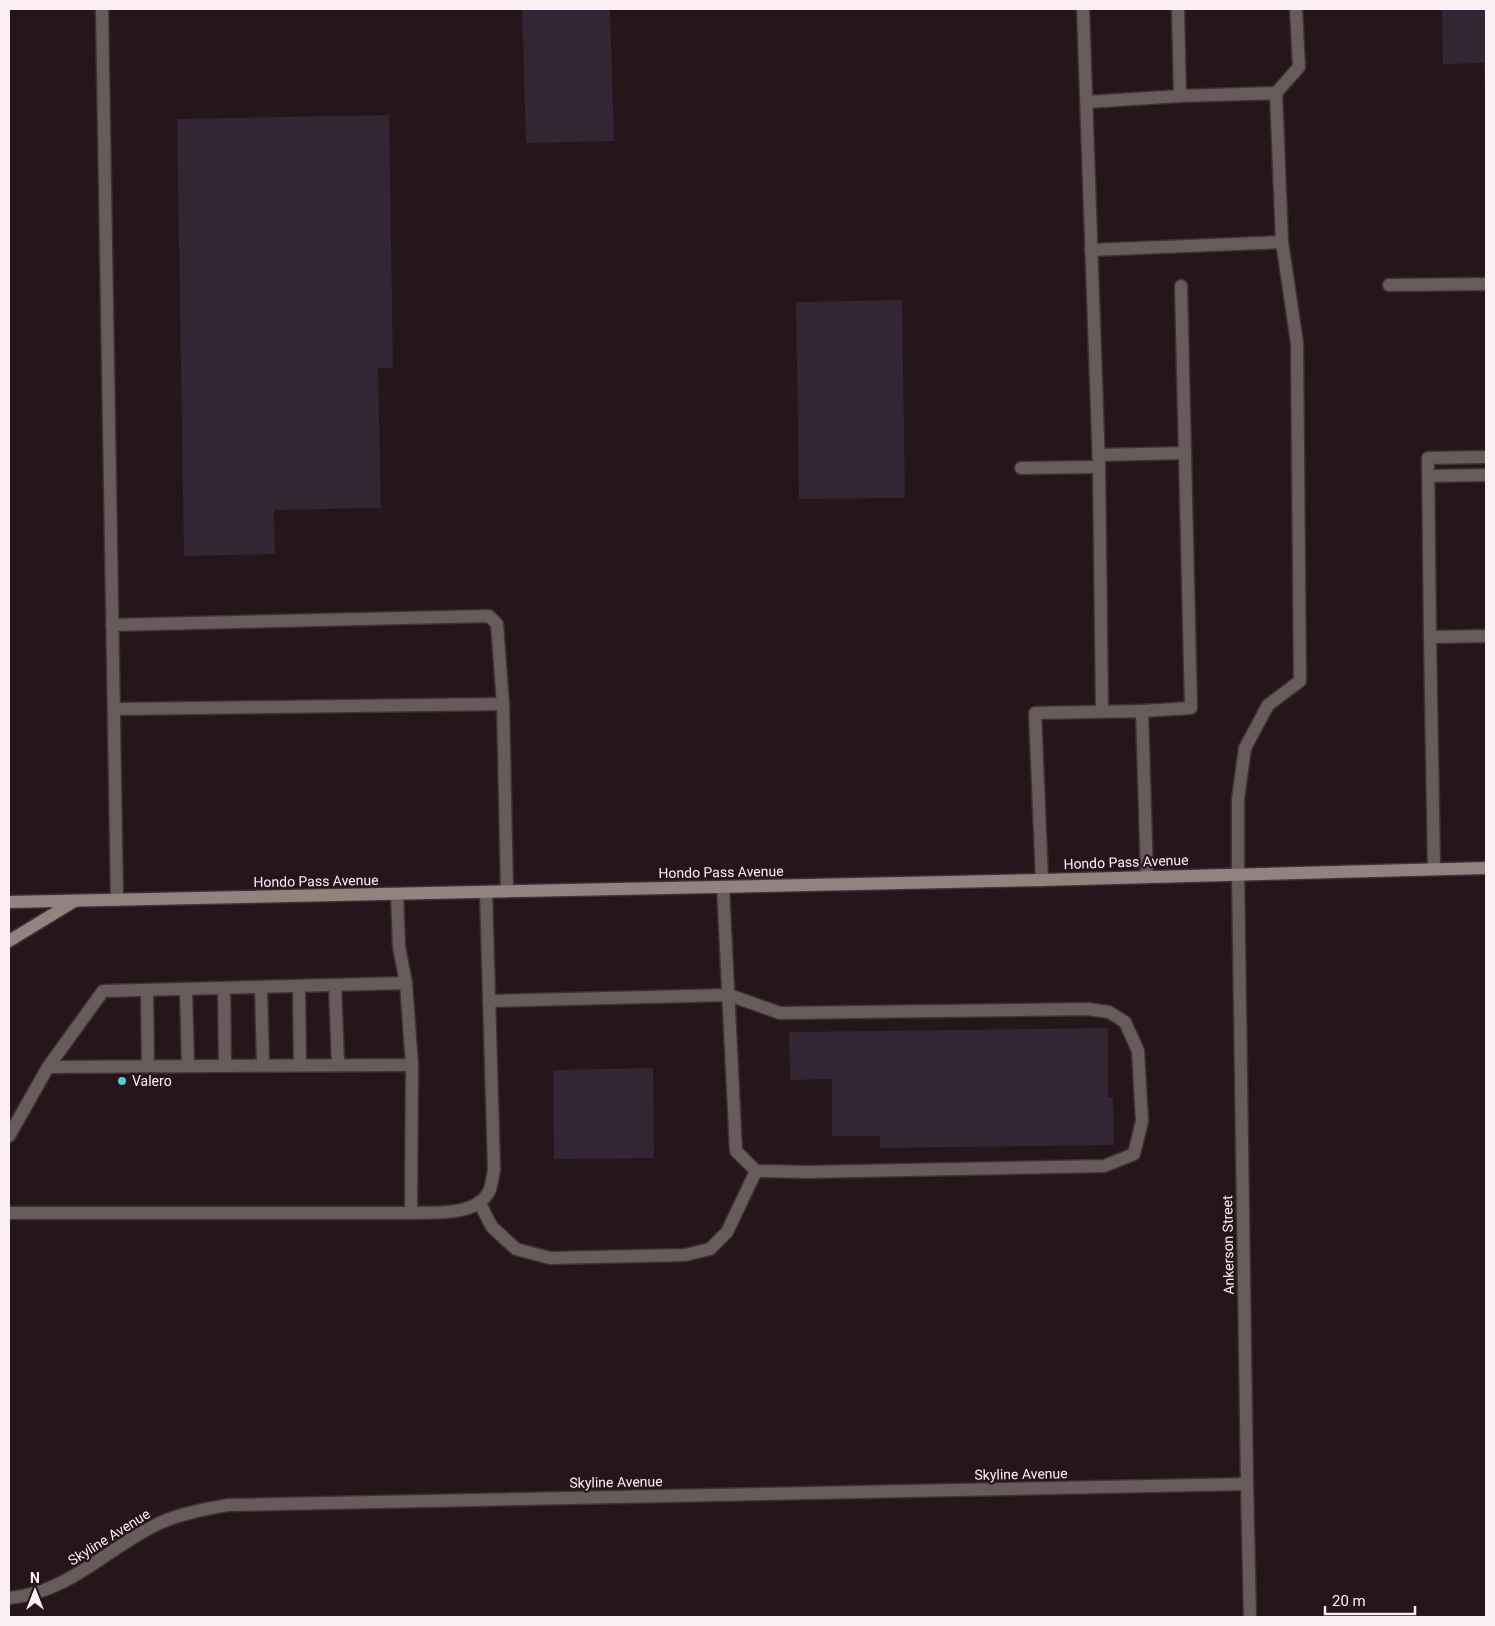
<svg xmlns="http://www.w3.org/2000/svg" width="1495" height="1626" viewBox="0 0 1495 1626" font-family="Roboto,sans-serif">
  <rect width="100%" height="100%" fill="#26151b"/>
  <g fill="#322633">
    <polygon points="522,9 610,9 614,141 526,143"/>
    <polygon points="1442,9 1486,9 1486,128 1484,63 1443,64"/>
    <polygon points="389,115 393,368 378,368 381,508 274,510 275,554 184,556 177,119"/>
    <polygon points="902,300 905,498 799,499 796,302"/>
    <polygon points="1108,1028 1108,1097 1113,1097 1114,1145 880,1148 880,1136 832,1136 832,1079 790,1080 789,1032"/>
    <polygon points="653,1068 654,1158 554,1159 553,1070"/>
  </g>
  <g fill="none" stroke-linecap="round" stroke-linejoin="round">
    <g stroke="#402f35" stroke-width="15">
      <g id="lane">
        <polyline points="102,9 117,900"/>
        <polyline points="1083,9 1099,467 1102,711"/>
        <polyline points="1276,93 1299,67 1296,9"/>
        <polyline points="1180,96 1276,93 1282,242 1297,343 1300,681 1268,705 1245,748 1238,799 1238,873"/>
        <polyline points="1087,102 1180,96 1178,9"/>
        <polyline points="1091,250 1282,242"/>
        <polyline points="1389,285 1486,284"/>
        <polyline points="1099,455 1185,453"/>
        <polyline points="1021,468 1099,467"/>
        <polyline points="1429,476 1486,475"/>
        <polyline points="112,625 489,616 497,624 503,704 507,891"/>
        <polyline points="1430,637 1428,458 1486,457"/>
        <polyline points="114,709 503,704"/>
        <polyline points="1142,711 1191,708 1181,286"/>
        <polyline points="1434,869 1430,637 1486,636"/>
        <polyline points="1042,880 1035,713 1142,711 1147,877"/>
        <polyline points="397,894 399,947 406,983"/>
        <polyline points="335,985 338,1064"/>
        <polyline points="299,986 300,1065"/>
        <polyline points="261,987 263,1065"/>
        <polyline points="224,988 225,1065"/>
        <polyline points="186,989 188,1066"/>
        <polyline points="147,990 148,1066"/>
        <polyline points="489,1001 729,995 780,1013 1087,1009 1109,1012 1125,1022 1138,1051 1142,1121 1134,1154 1104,1166 808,1172 756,1171 736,1151 723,887"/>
        <polyline points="48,1067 412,1065"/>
        <polyline points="9,1136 48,1067 103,991 406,983 412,1065 411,1213"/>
        <polyline points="479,1202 492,1227 516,1249 550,1258 685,1255 710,1249 727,1232 756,1171"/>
        <path d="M9,1213h402c23,-1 68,4 79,-24 2,-6 3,-14 4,-20l-8,-277"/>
      </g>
    </g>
    <g stroke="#402f35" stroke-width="15">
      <g id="street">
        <polyline points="1238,873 1247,1484 1250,1617"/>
        <path d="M9,1598c63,-6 99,-52 153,-76 21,-9 44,-13 66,-17l1019,-21"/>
      </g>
    </g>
    <g stroke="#402f35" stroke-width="15">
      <g id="secondary">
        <polyline points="9,902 1042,880 1486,868"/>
        <polyline points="9,941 73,902"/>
      </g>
    </g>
    <use href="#lane" stroke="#665d5b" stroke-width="12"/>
    <use href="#street" stroke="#665d5b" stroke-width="12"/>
    <use href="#secondary" stroke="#928380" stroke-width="12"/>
  </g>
  <circle fill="#52cbd8" stroke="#26151b" stroke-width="2" cx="122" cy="1081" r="5"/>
  <g text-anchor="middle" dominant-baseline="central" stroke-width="4.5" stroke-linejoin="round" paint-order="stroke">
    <g font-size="14" fill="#fceff3" stroke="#26151b">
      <text transform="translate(1126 862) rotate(-2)">Hondo Pass Avenue</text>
      <text transform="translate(721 872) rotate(-1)">Hondo Pass Avenue</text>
      <text transform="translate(316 881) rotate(-1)">Hondo Pass Avenue</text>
      <text transform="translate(1228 1245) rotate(-91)">Ankerson Street</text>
      <text transform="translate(1021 1474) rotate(-1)">Skyline Avenue</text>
      <text transform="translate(616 1482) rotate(-1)">Skyline Avenue</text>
      <text transform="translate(109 1537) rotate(-32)">Skyline Avenue</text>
    </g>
    <g font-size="14" fill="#fceff3" stroke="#26151b" text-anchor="start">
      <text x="132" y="1081">Valero</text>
    </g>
  </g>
  <rect width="1495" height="1626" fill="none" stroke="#fceff3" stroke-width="20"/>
  <g transform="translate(35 1591)" stroke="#26151b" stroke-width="4" paint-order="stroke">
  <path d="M0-4L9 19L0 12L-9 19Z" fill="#fceff3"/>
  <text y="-8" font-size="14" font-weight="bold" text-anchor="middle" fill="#fceff3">N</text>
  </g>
  <path d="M1325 1606v8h90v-8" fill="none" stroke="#fceff3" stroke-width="2.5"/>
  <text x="1332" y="1606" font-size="15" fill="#fceff3" stroke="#26151b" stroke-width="4" paint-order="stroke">20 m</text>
</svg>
